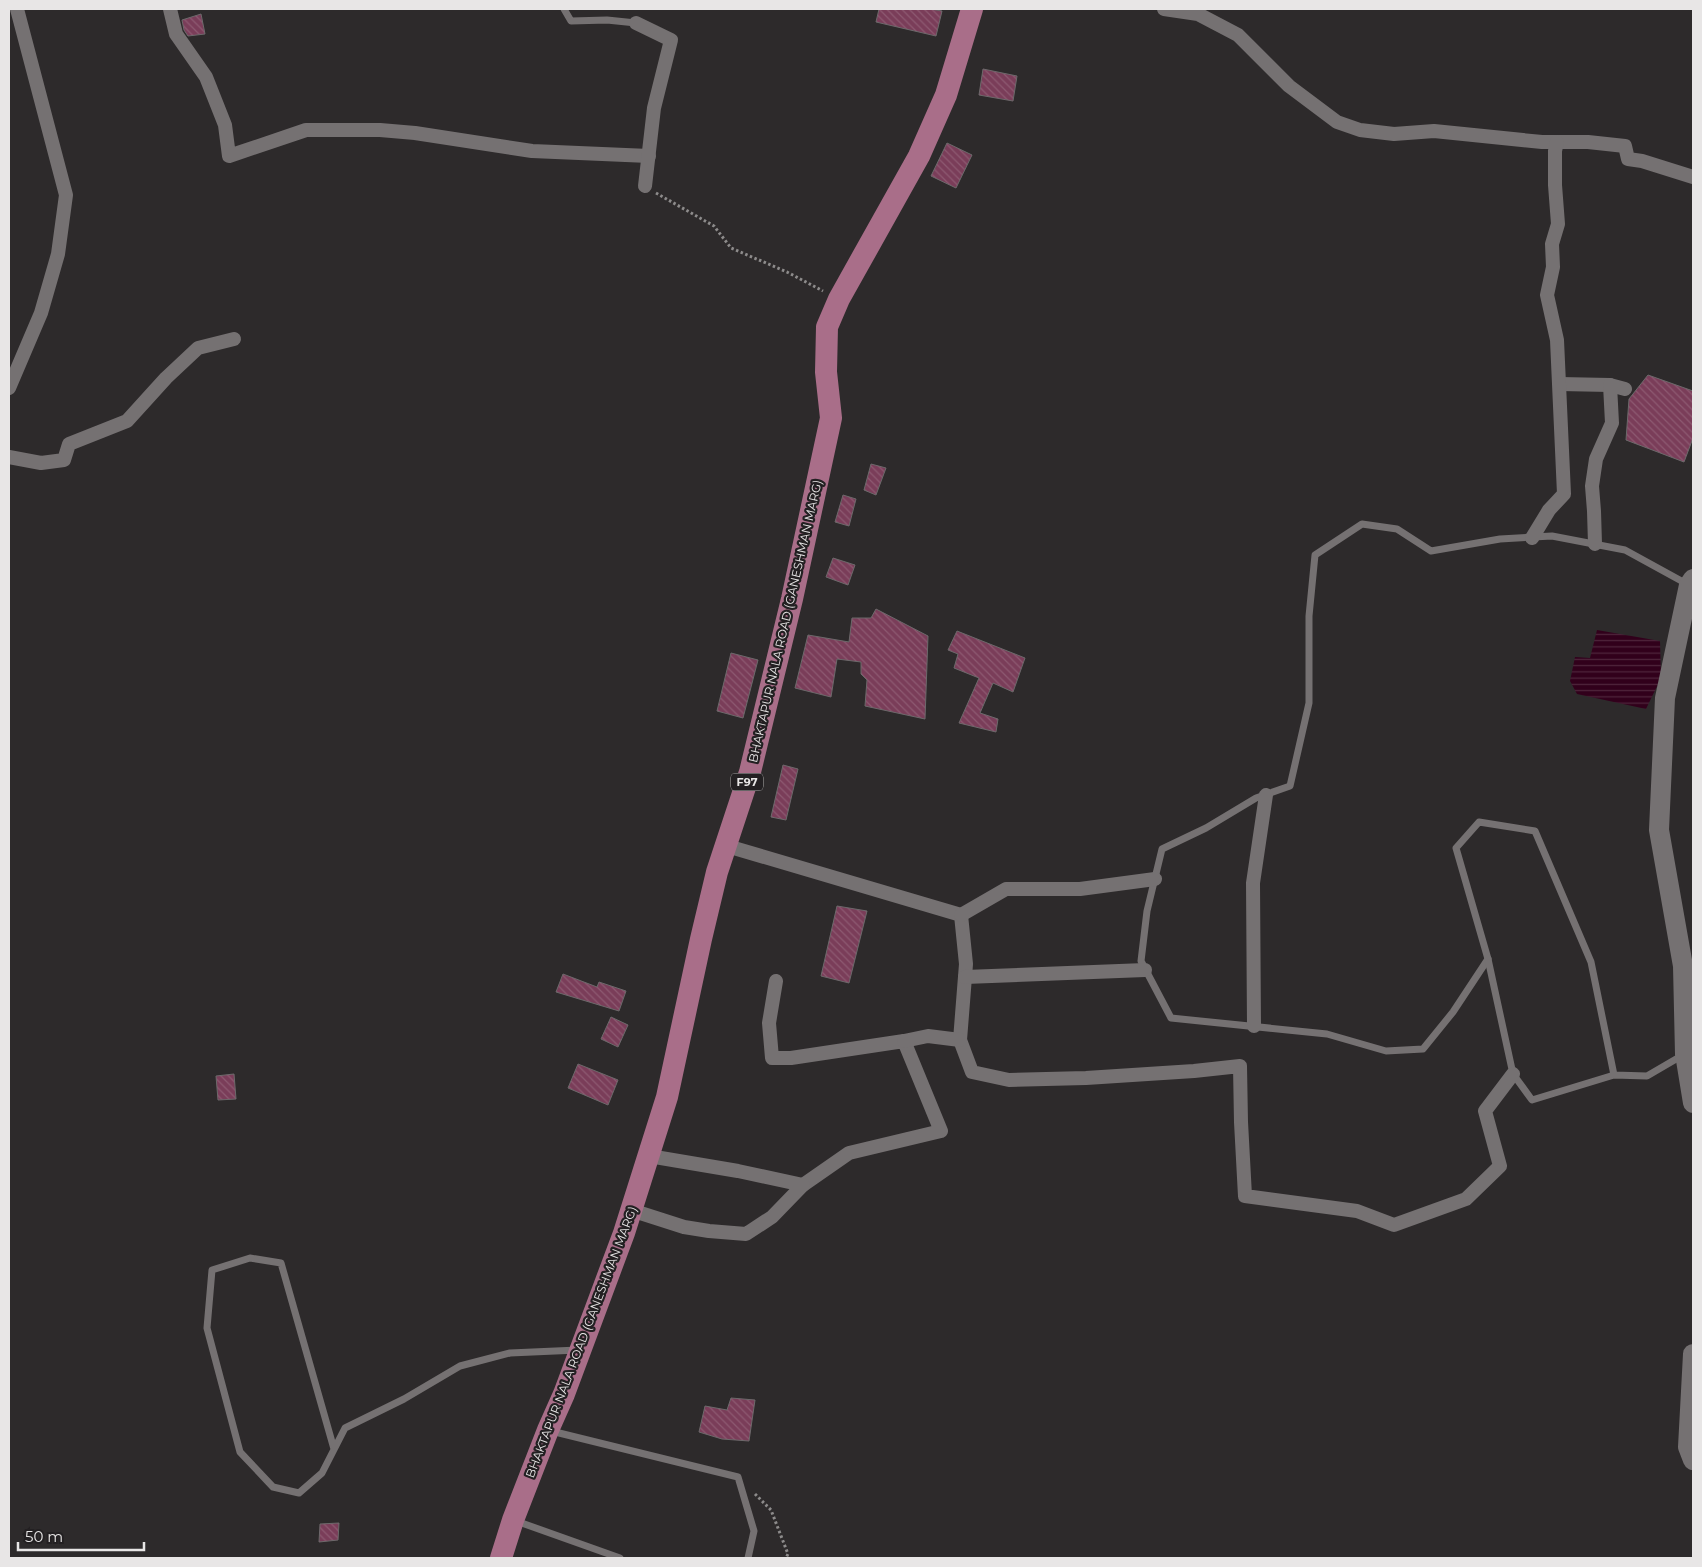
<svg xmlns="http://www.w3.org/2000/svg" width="1702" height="1567" viewBox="0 0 1702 1567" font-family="Montserrat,sans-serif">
  <defs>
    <pattern id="water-rules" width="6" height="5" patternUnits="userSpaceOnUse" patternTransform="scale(1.25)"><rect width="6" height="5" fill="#31001b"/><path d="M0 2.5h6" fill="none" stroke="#4f253c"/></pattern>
    <pattern id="building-back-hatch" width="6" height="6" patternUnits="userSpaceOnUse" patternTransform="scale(1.25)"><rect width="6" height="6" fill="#7a3d59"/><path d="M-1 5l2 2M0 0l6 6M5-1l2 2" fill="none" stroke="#8d5971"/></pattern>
  </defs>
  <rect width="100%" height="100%" fill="#2d2a2b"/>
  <polygon fill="url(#water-rules)" points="1597,630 1660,641 1661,678 1646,709 1577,694 1570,681 1575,657 1590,658"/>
  <g fill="url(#building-back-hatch)" stroke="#6d696b">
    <polygon points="879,9 930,9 942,11 936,36 876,22"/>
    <polygon points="201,14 205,34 188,36 184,30 182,20"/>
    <polygon points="983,69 1017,76 1013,101 979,95"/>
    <polygon points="947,143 972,155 956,188 931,176"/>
    <polygon points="1648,375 1693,391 1693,438 1684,462 1626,440 1629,399"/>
    <polygon points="871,464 886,468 876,495 864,490"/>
    <polygon points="843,495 856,499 849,526 835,522"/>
    <polygon points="833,558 855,565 848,585 826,577"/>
    <polygon points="876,609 928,636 925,719 865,706 867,680 861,674 861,662 837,659 831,697 795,688 808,635 849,642 852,618 871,618"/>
    <polygon points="957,631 1025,658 1013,692 993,683 980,713 998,719 996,732 959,723 979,678 954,668 958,654 948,650"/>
    <polygon points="731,653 758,660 743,718 717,711"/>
    <polygon points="783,765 798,769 786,820 771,817"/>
    <polygon points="837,906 867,911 849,983 821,976"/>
    <polygon points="563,974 597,987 599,982 626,991 619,1011 556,992"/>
    <polygon points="611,1017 628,1025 618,1047 601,1039"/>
    <polygon points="578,1064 618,1080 608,1105 568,1088"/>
    <polygon points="234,1074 236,1099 218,1100 216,1076"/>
    <polygon points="731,1398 755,1400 749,1441 722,1439 699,1432 705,1406 727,1410"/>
    <polygon points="339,1523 338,1540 319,1542 320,1524"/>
  </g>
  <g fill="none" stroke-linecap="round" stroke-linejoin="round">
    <g stroke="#8d8b8b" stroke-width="3" stroke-dasharray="2.5 2.5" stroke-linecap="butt">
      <polyline points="656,193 714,226 731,248 787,272 823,291"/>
      <polyline points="755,1494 771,1510 788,1554 786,1558"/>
    </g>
    <g stroke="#757172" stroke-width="7">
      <polyline points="564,9 571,21 607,20 636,23"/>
      <polyline points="1488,959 1453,1012 1423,1049 1386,1051 1327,1034 1171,1018 1141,961 1147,911 1162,849 1206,828 1256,798 1290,786 1309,703 1309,616 1315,555 1362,524 1397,529 1431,551 1500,539 1552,536 1625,550 1687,584"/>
      <polyline points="1614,1075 1591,962 1535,831 1479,822 1456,848 1488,959 1513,1074 1532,1100 1614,1075 1647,1076 1683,1055"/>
      <polyline points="551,1431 738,1477 754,1531 748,1558"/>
      <polyline points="334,1449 281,1263 250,1258 212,1270 207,1328 240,1452 273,1487 299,1493 322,1473 345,1428 404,1399 460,1366 510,1353 578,1350"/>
      <polyline points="516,1521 620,1558"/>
    </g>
    <g stroke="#757172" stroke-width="14">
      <polyline points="170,9 176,34 206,77 225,125 229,156 306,130 380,130 415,133 532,151 649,156"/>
      <polyline points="1164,9 1198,14 1238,35 1289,86 1337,122 1360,130 1394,134 1434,131 1542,142 1588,142 1625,146 1628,159 1642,161 1693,177"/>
      <polyline points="636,23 671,40 654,108 645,186"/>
      <polyline points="1560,384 1610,385"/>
      <polyline points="9,388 41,313 58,254 66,195 17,9"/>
      <polyline points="9,457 41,463 64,460 69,444 127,421 166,378 198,348 234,339"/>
      <polyline points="1532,538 1549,510 1564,494 1557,340 1547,295 1553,267 1552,244 1558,224 1555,185 1555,151 1557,142"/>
      <polyline points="1595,544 1594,511 1592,486 1596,459 1612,423 1610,385 1625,389"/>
      <polyline points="727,846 961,915 966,964 960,1040 972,1072 1009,1080 1086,1078 1194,1071 1240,1066 1241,1122 1245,1196 1357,1211 1394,1225 1466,1199 1500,1166 1485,1111 1513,1074"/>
      <polyline points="961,915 1006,889 1080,889 1155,879"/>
      <polyline points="965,977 1145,970"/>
      <polyline points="776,981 769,1023 772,1058 791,1058 904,1041 941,1131 849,1153 803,1185"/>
      <polyline points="1254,1026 1253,883 1266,795"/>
      <polyline points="904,1041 928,1036 960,1040"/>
      <polyline points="631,1210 684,1227 709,1231 746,1234 772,1217 803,1185 738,1171 649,1156"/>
    </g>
    <g stroke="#757172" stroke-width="20">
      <polyline points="1693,579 1689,585 1665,698 1659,830 1683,966 1685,1054 1693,1103"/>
      <polyline points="1693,1354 1688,1447 1693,1460"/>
    </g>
    <polyline stroke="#a96e89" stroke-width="22" points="501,1558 513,1520 548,1430 564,1394 624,1233 667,1097 701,939 717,872 750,772 792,599 831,418 826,372 827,327 839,299 919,156 946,95 972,9"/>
  </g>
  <g text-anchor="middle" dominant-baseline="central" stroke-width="4.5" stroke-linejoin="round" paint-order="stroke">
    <rect fill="#232022" stroke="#adabab" stroke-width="1" x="731" y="773.5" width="32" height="17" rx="4"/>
    <g font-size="11" font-weight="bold" fill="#e8e6e6">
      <text x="747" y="782">F97</text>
    </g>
    <g font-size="12" fill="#e8e6e6" stroke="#232022">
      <text transform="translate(785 621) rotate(-77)">BHAKTAPUR NALA ROAD (GANESHMAN MARG)</text>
      <text transform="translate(581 1342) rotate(-69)">BHAKTAPUR NALA ROAD (GANESHMAN MARG)</text>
    </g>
  </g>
  <rect width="1702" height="1567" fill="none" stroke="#e8e6e6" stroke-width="20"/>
  <path d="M18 1542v8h126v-8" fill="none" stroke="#e8e6e6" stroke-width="2.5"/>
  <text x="25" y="1542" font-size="15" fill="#e8e6e6" stroke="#232022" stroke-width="4" paint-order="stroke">50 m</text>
</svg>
